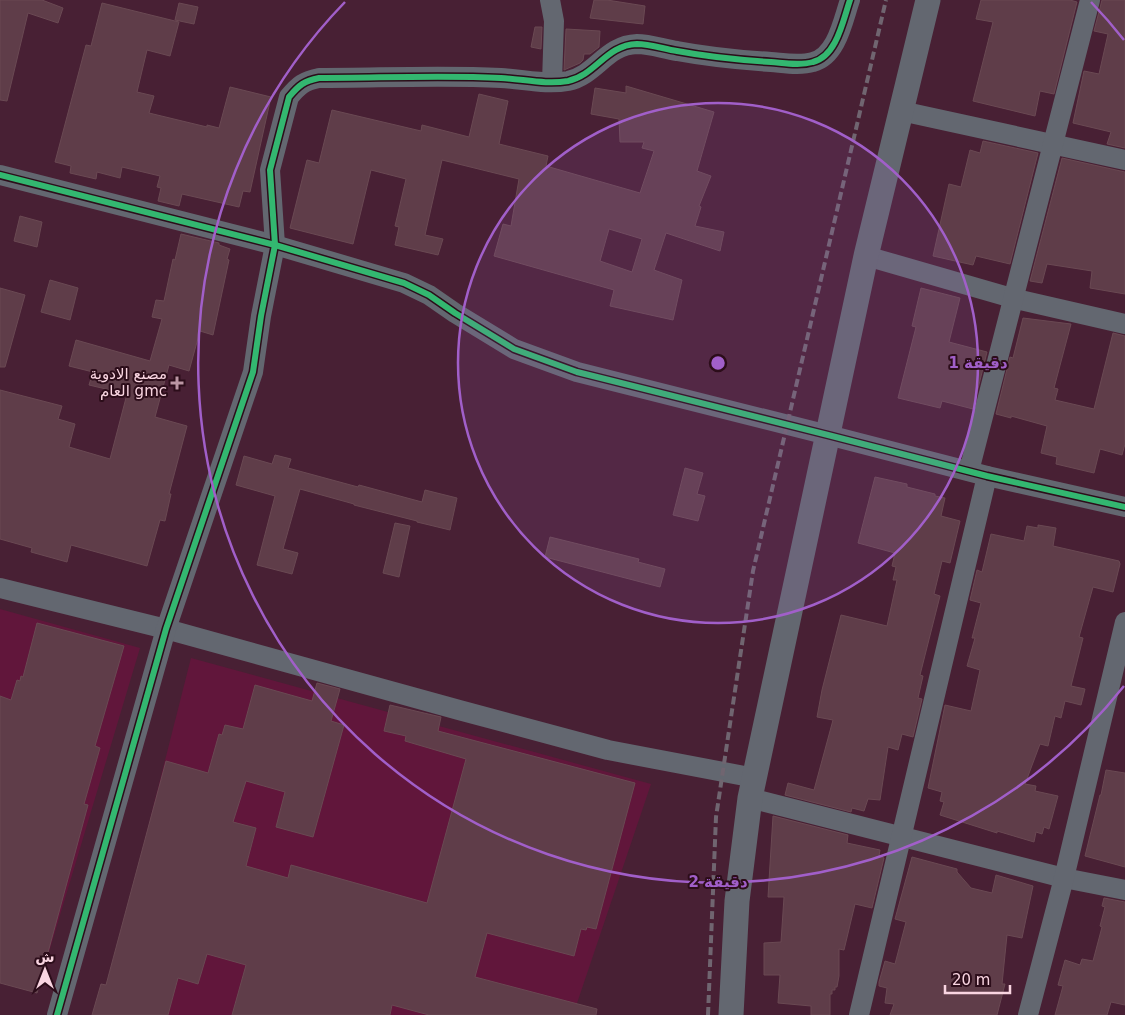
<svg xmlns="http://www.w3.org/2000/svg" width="1125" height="1015" viewBox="0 0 1125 1015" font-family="'DejaVu Sans',Cairo,sans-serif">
  <rect width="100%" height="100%" fill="#482034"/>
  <g fill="#61163b">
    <polygon points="0,609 140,648 37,992 0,982"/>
    <polygon points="191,658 651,784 573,1015 107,1015 101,1013"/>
  </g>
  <g fill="#5f3d49" stroke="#6a4953" fill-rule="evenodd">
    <polygon points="0,0 42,0 63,8 58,23 28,13 7,101 0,100"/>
    <polygon points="594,0 607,0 645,6 643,24 590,18"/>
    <polygon points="981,0 1070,0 1077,2 1054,94 1040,91 1035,116 973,101 993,22 976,19"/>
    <polygon points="1102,0 1125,0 1125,148 1107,144 1111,132 1073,123 1084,71 1099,74 1108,34 1094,31"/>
    <polygon points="102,3 179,22 170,56 147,50 137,92 154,96 149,113 207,127 207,125 219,128 230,87 271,97 250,192 243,191 239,207 182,194 179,206 158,201 161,188 157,187 160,176 122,167 120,178 97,172 96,179 70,173 71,166 55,162 86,45 91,46"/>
    <polygon points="179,3 198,7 194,24 175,20"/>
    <polygon points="535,27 542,27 541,49 531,47"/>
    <polygon points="566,29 600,31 599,47 590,54 584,54 583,60 580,63 564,70"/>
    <path d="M626,86l88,26 -17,59 14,5 -12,30 2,1 -6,19 29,6 -4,19 -54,-18 -12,37 28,10 -9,40 -63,-14 4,-16 -120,-34 9,-32 8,2 8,-47 -77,-19 -17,75 18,4 -5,16 -43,-10 4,-18 -4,-1 11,-47 -35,-9 -18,74 -63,-16 17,-68 12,3 13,-53 89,21 1,-6 47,12 10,-43 29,7 -9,43 49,12 -2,10 94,27 14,-42 -12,-3 2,-6h-24l-1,-23 -28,-5 4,-26 31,5zM609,229l33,10 -10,33 -32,-11z"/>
    <polygon points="983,141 1038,153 1010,264 976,256 973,265 933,256 949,184 961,187 970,150 980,153"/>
    <polygon points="1062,158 1125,172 1125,294 1090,288 1092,271 1047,264 1042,283 1030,281"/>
    <polygon points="20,216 42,222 37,247 14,241"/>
    <polygon points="181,234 219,243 219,245 230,249 227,259 229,260 213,335 200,331 189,371 169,365 155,417 187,426 169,494 171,494 165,521 160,520 147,566 71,545 67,562 31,552 32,548 0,539 0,390 62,406 58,419 75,424 69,447 110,459 127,394 89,385 93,372 69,366 76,340 150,361 162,319 152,317 156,300 164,301 173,259 175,260"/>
    <polygon points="50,280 78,288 70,320 41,312"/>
    <polygon points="0,288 25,295 5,367 0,367"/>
    <polygon points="921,288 960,298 949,342 987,352 973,409 942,401 940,408 898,398 916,327 912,326"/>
    <polygon points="1023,318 1071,324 1054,388 1058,389 1055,400 1094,409 1113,333 1125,336 1125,444 1122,455 1100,449 1094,473 1056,464 1057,457 1041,453 1047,426 1011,416 1011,418 996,414 1010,357 1013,358"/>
    <polygon points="275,455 291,459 288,468 358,487 359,485 422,502 425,490 457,498 450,530 417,522 417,521 354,505 354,504 300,489 283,549 298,553 292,574 257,565 275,496 236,485 244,456 272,464"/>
    <polygon points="685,468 703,473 697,494 705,496 698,521 673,515"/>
    <polygon points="875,477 907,484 907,487 935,494 935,496 945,498 941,516 960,521 950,563 942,561 934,594 940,596 920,675 923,676 918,698 922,699 913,737 902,734 898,750 888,747 880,800 868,799 864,811 852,808 851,812 785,795 788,783 814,790 833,720 817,717 822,690 841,615 887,626 897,580 893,580 896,567 892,566 895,553 858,543"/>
    <polygon points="395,523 410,526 399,577 383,573"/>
    <polygon points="1038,525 1056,528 1053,546 1119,561 1120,564 1113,592 1093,587 1079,637 1083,638 1071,686 1085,689 1081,705 1065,701 1061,718 1055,716 1048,746 1040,744 1025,784 1036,786 1035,791 1058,796 1049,829 1044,827 1042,834 1036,832 1034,842 997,831 997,833 940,815 944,802 940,801 942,792 928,788 945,705 971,711 980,670 967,666 975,638 972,638 981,603 970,600 977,570 982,572 991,534 1024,541 1027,526 1038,528"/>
    <polygon points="550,537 639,559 638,562 665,569 660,587 545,557"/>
    <polygon points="37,623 124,646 95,746 100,748 84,804 88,805 37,993 0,983 0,696 11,700 17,680 20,681 21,676 23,677"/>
    <polygon points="317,683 340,689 331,721 344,725 313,837 276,827 285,792 246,781 233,822 256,828 246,866 288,878 291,865 427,903 466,759 405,741 406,736 384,731 390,705 441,717 438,731 635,783 596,929 587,927 586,930 581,929 574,956 487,933 475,977 597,1009 596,1015 429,1015 392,1005 390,1015 232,1015 246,965 207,954 198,984 178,978 168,1015 92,1015 101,984 106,985 166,761 208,773 219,734 222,735 225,725 243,729 255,685 312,701"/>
    <polygon points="1106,770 1125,773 1125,867 1085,856 1100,795 1101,795"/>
    <polygon points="773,816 848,835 847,843 880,850 879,856 884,858 872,908 855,904 844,950 839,949 839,976 837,987 835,987 835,990 832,990 832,994 830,994 830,1015 811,1015 811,1006 778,1003 780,975 764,975 764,943 781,942 784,897 768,897"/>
    <polygon points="912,857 957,869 957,872 971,888 992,893 996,875 1033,886 1022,938 1007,935 1002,984 1005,984 997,1015 890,1015 894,1004 885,1003 887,988 879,986 879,982 885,961 895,964 906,922 895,919"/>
    <polygon points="1104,898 1125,902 1125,1005 1111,1002 1107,1015 1055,1015 1063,986 1058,985 1065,960 1080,965 1082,959 1093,961 1102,927 1100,926 1105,907 1102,906"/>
  </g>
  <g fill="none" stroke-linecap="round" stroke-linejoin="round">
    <g stroke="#636770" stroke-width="20">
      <polyline points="550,0 554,21 552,82"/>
      <polyline points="901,111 1125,160"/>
      <polyline points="0,175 275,245 404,283 429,295 455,313 514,349 577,372 828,435 987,476 1125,507"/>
      <polyline points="866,256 1012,298 1125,324"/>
      <polyline points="969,471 1090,0"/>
      <polyline points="0,588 166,629 459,710 608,750 755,778"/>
      <polyline points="750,798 1064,878 1125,890"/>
      <path d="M57,1015l109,-386 87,-257 8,-56 14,-71 -5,-75 19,-73c10,-12 15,-16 30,-19 60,0 121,-3 182,0 22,1 45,7 67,3 28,-6 38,-36 69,-37 13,0 27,5 40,7 32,6 63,9 94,11 13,1 29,4 42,0 24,-6 30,-42 37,-62"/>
      <polyline points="859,1015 987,476"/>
      <polyline points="1028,1015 1064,878 1125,622"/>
    </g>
    <polyline stroke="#636770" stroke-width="25" points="731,1015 737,901 750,798 866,256 928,0"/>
    <polyline stroke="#706570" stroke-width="4" stroke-dasharray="8 4" stroke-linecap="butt" points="708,1015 716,817 753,571 886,0"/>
    <g stroke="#2c0d1a" stroke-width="9">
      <g id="cycleway">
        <polyline points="0,175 275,245 404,283 429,295 455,313 514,349 577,372 828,435 987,476 1125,507"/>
        <path d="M57,1015l109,-386 87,-257 8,-56 14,-71 -5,-75 19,-73c10,-12 15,-16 30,-19 60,0 121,-3 182,0 22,1 45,7 67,3 28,-6 38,-36 69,-37 13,0 27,5 40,7 32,6 63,9 94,11 13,1 29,4 42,0 24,-6 30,-42 37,-62"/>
      </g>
    </g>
    <use href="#cycleway" stroke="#33b770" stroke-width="6"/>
  </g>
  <circle cx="718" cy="363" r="260" fill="#a15fc9" fill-opacity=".12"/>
  <g fill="none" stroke="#a15fc9" stroke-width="2.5">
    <circle cx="718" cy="363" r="260"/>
    <path d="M1124 686A519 519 0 1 1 345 2M1091 2A519 519 0 0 1 1124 40"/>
  </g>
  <path fill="#bb96a4" stroke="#2c0d1a" stroke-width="2" d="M174.5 375.5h5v5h5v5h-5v5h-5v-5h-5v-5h5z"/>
  <g text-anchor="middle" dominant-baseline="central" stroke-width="4" stroke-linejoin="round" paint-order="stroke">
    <g font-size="15" fill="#f9d5e1" stroke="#2c0d1a" text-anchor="end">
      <text x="167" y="374">مصنع الادوية<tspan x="167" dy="17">العام gmc</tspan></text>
    </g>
  </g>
  <circle cx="718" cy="363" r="8" fill="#a15fc9" stroke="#2c0d1a" stroke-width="2.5"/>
  <g font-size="15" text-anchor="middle" font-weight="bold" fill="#a15fc9" stroke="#2c0d1a" stroke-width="4" stroke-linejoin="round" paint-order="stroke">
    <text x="978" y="368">1 دقيقة</text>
    <text x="718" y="887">2 دقيقة</text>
  </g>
  <g transform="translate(45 970)" stroke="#2c0d1a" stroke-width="4" paint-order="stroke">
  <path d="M0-4L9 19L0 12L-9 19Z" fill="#f9d5e1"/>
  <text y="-8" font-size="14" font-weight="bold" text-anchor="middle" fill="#f9d5e1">ش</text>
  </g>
  <path d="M945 985v8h65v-8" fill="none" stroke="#f9d5e1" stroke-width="2.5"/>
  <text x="952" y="985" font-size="15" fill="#f9d5e1" stroke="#2c0d1a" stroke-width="4" paint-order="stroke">20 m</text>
</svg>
